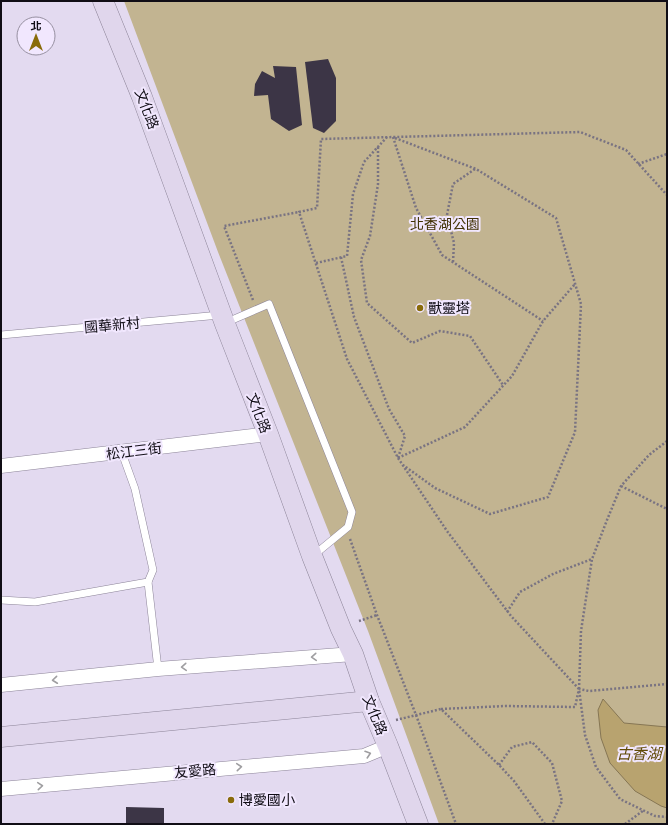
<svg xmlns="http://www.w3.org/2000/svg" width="668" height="825" viewBox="0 0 668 825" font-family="Mulish,'Noto Sans TC',sans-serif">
  <rect width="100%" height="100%" fill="#e3daf0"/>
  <polygon fill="#c2b491" points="124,1 667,1 667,824 439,824 368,631 218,252"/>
  <polygon fill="#b8a36f" stroke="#867654" points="603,699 624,723 667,727 667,808 661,806 635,791 610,763 601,738 598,710"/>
  <g fill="#3c3546">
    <polygon points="328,59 336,78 336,121 324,133 313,128 305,62"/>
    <polygon points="273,66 296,67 302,125 289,131 271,119 268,95 254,96 255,84 262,71 275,78"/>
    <polygon points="126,807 164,808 164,824 126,824"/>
  </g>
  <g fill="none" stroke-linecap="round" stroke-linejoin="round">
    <g stroke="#8c8498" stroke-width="8">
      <g id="lane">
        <polyline points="225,323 269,304 352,512 348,527 314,555"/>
        <polyline points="1,335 220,315"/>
        <polyline points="148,582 158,669"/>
        <polyline points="1,600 35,602 148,582 153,570 135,489 122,453"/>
      </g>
    </g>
    <g stroke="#8c8498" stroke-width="15">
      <g id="street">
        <polyline points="1,466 268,434"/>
        <polyline points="1,685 158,669 353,654"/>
        <polyline points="1,789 364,756 388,746"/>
      </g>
    </g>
    <g stroke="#8c8498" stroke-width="21">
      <g id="secondary">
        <polyline points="103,1 142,97 225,324 268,434 312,556 341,629 353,654 369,701 388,746 418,824"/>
        <polyline points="1,737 369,701"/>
      </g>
    </g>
    <g stroke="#797382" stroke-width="2.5" stroke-dasharray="2 2" stroke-linecap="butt">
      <polyline points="393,137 416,208 442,255 543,321"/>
      <polyline points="395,138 476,169 556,218 581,304 575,432 548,497 490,514 435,488 403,465"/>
      <polyline points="378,147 378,184 370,236 361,260 367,303 412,343 440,331 470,336 503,385"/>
      <polyline points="638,164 667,154"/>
      <polyline points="341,257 354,317 389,409 405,436 398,458"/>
      <polyline points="453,262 454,243 447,215 453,184 475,169"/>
      <polyline points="316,263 347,256 353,194 364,162 387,137"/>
      <polyline points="253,300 224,226 299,212"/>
      <polyline points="667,441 649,455 621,486 607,520 592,559 581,631 579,689 585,735 596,767 620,799 655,816 667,817"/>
      <polyline points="398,458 465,427 512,376 543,321 575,284"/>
      <polyline points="621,486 667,509"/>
      <polyline points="350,539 377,615 416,715 456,824"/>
      <polyline points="507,612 520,592 553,574 592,559"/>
      <polyline points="359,621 377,615"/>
      <polyline points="579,689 511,616 447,531 398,458 347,359 299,212 317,208 321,139 580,132 626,150 667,195"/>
      <polyline points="441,709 505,706 575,707 579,689 589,691 667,684"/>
      <polyline points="396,720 441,709 499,765 514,781 545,824"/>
      <polyline points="499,765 512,747 532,742 552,763 562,801 552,824"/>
      <polyline points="625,824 644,810"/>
    </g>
    <use href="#lane" stroke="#fff" stroke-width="7"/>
    <use href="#street" stroke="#fff" stroke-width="14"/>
    <use href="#secondary" stroke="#e0d6ec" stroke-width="20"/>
  </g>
  <defs><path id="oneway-chevron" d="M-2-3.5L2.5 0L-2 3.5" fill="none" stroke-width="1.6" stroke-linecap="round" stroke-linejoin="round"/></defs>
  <g stroke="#9f9ea1">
    <use href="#oneway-chevron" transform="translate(314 657) rotate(176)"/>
    <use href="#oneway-chevron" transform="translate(184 667) rotate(176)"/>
    <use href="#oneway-chevron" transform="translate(55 680) rotate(174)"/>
    <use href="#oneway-chevron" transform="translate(368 754) rotate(-18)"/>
    <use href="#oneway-chevron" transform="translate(239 767) rotate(-5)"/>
    <use href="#oneway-chevron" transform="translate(40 786) rotate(-5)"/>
  </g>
  <g fill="#896b0a" stroke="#f1e7fe" stroke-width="1.5">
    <circle cx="420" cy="308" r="4"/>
    <circle cx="231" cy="800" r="4"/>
  </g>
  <g text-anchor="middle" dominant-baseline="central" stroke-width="4" stroke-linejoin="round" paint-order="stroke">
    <g font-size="14" fill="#100d15" stroke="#f1e7fe">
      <text transform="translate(147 109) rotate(69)">文化路</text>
      <text transform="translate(112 325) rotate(-5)">國華新村</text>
      <text transform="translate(259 413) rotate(69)">文化路</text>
      <text transform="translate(134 451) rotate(-7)">松江三街</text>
      <text transform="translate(375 715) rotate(68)">文化路</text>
      <text transform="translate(195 771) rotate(-5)">友愛路</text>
    </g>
    <g font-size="14" fill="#413205" stroke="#f1e7fe">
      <text x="445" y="224">北香湖公園</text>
    </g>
    <g font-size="14" fill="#100d15" stroke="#f1e7fe" text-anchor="start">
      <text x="428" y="308">獸靈塔</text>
      <text x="239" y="800">博愛國小</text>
    </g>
    <g font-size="15" font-style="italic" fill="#604a06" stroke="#f1e7fe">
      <text x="639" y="753">古香湖</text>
    </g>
  </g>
  <rect width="668" height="825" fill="none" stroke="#100d15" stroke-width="4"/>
  <g transform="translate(36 36)"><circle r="19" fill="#f1e7fe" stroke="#9790a1"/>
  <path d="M0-3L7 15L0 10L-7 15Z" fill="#896b0a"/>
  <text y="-6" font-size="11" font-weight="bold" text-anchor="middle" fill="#100d15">北</text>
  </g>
</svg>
